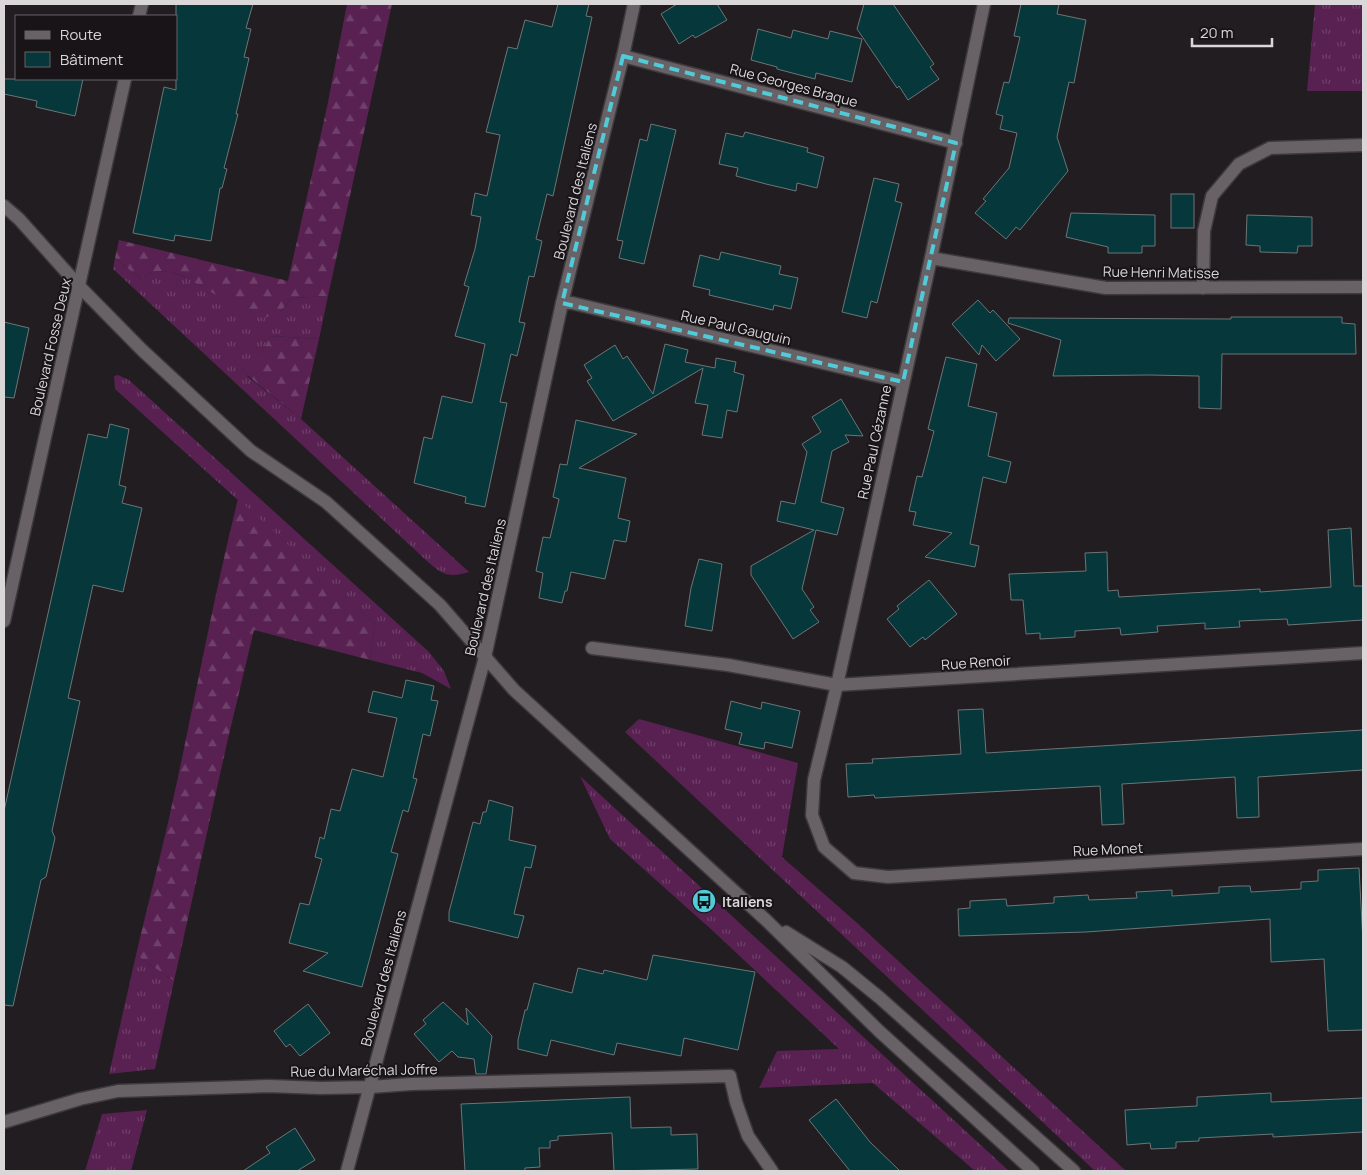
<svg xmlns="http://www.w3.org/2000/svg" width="1367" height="1175" viewBox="0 0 1367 1175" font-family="Manrope,sans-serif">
  <defs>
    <pattern id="grass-tufts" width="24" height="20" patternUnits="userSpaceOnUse" patternTransform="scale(1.25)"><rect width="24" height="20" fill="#582152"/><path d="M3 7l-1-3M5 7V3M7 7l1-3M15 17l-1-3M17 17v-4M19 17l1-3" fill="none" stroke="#6f406a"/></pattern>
    <pattern id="forest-firs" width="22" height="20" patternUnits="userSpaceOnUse" patternTransform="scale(1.25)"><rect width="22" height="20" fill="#582152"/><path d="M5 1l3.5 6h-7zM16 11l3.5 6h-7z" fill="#6f406a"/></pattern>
  </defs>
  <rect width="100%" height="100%" fill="#221d21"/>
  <g fill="url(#grass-tufts)">
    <polygon points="1315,4 1363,4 1363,91 1307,91"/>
    <path d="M115,258l26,21 11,-7 16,-1 112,41 12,-14 36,-2 -9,43 -48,-3 -24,40 54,43 168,153c-20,6 -26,3 -41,-10l-315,-293z"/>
    <polygon points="118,375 129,380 429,652 444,671 451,689 422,673 370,660 375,624 115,389 114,376"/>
    <polygon points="639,719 798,763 782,857 856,922 1126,1171 1095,1171 625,732"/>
    <polygon points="580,776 1009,1171 975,1171 873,1083 759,1088 777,1051 839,1049 713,931 610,839"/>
    <polygon points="136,955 174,981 155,1069 109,1074"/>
    <polygon points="147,1110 131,1171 85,1171 102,1114"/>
  </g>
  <g fill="url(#forest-firs)">
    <polygon points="347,4 392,4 328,296 292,298 280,312 264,318 251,315 185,277 168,271 152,272 141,279 115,258 119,240 288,281 327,107"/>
    <polygon points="271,336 319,339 301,419 247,375"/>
    <path d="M238,499l137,125 -5,36 -116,-30 -27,113 -53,238 -38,-26c12,-52 26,-103 37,-155 22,-100 40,-201 65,-301z"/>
  </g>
  <g fill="#05373b" stroke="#6d7576">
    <polygon points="176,4 253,4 246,28 251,29 244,57 249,58 236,114 238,114 224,168 227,169 222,188 220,188 211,241 175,235 174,241 133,233 164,87 176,90"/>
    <polygon points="558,4 589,4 586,16 592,17 553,196 547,194 536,239 542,241 534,277 529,276 519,322 525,323 517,356 511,354 500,402 507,403 485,507 465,503 466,497 414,483 424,437 432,439 442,396 472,403 481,363 485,344 455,336 469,287 464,285 475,249 481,217 471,215 475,193 487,196 500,135 486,132 508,47 517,49 525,20 552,27"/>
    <polygon points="677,4 717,4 727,20 695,38 693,35 679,44 661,14"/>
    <polygon points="864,4 893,4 934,64 930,67 939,79 908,100 899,86 897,88 857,29"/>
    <polygon points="1021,4 1059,4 1057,14 1086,20 1074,83 1069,82 1057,137 1068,171 1020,230 1016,227 1006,239 975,213 986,201 983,199 1009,168 1017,133 1000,129 1003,116 996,114 1004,82 1009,83 1020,37 1014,36"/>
    <polygon points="758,29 791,38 793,30 828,39 830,31 862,39 852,82 816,73 815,79 777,69 777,67 751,60"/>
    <polygon points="4,79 83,79 75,116 36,107 37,101 4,94"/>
    <polygon points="651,124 676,130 644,264 619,258 623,241 617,240 640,139 647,141"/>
    <polygon points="745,132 808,148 807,152 824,157 817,188 797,183 796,191 766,184 736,176 738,168 719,164 726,133 743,137"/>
    <polygon points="874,178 899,184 895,201 902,203 877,303 871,301 867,318 842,312"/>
    <rect x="1171" y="194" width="23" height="34"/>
    <polygon points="1071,213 1155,215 1155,246 1142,246 1142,253 1108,253 1108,247 1066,237"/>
    <polygon points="1247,215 1312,217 1312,246 1298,246 1297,253 1260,252 1260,246 1246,245"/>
    <polygon points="721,252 781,266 779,274 798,278 791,309 774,305 773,310 709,295 710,290 693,286 700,255 719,260"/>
    <polygon points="978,300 990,313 993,310 1020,339 996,361 982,345 979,355 952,324"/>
    <polygon points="1231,317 1342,317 1342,323 1355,324 1356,354 1222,354 1221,409 1199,408 1199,376 1149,375 1053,376 1061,340 1008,323 1009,318 1231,319"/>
    <polygon points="4,322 29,328 14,398 4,397"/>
    <polygon points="665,344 688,350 685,362 715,368 716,358 736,362 734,372 744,375 737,412 727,410 722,438 702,435 708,405 695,403 703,368 613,421 587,381 592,378 584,365 615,345 623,359 627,356 653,394"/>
    <polygon points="946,357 977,364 968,406 997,413 988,456 1011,462 1006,483 983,477 970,544 979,546 975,567 925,557 952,533 913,525 916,512 909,511 917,476 922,477 934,431 928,429"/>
    <polygon points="841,399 863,436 845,435 849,442 832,451 821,502 844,508 837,535 816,530 802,589 814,607 810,610 819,622 793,639 751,575 751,566 814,530 777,521 781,501 795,504 807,452 802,444 821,432 812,417"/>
    <polygon points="576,420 637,434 579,468 626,478 618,518 630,521 626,542 614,540 605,579 571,572 567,591 565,591 562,603 539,598 543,573 536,571 543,537 550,538 559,499 553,497 560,464 567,465"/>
    <polygon points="110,424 129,429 119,485 126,487 122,503 142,508 123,592 93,585 68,698 80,701 52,831 55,838 46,877 41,880 13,1006 4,1005 4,811 88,434 107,438"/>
    <polygon points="1351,528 1354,586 1363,586 1363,620 1288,625 1287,619 1239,621 1240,627 1205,629 1205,623 1157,626 1158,632 1121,635 1120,628 1075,631 1075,637 1040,639 1040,633 1026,634 1023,600 1011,600 1009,574 1086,571 1085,553 1107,552 1108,591 1118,590 1119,597 1260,589 1260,592 1331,587 1328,530"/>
    <polygon points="699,559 722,564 712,631 685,626 691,588"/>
    <polygon points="929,580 957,614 925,640 923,637 910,647 887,619 899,609 897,606"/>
    <polygon points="406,680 434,686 431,700 438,701 430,736 423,734 413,778 417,779 408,812 403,810 391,852 398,854 362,987 303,971 328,953 289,943 300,903 309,905 322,859 315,857 320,837 324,839 331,809 340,811 352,769 383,777 397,718 368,712 373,691 402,698"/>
    <polygon points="731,701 761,709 762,702 800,711 792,748 765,742 764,749 739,744 742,733 725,729"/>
    <polygon points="983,709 986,753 1363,730 1363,770 1258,777 1259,817 1237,818 1235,777 1122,784 1124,824 1102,825 1100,786 875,798 874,795 848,797 846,764 873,763 872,759 961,754 958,710"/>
    <polygon points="489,800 513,807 509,840 536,846 531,868 525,867 514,914 524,916 518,938 449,921 449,912 473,822 480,824 483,812 486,812"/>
    <polygon points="1359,868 1363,942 1363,1030 1328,1031 1324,959 1271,962 1270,919 1086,932 959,936 958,909 970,908 970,901 1006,899 1007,906 1054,903 1054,897 1088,895 1089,900 1137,898 1136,892 1172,890 1172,896 1219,893 1219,887 1237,886 1250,886 1251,892 1301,889 1301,882 1318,881 1318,870"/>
    <polygon points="653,955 755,972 738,1050 684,1038 681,1056 617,1043 614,1055 551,1040 547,1056 518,1049 518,1040 525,1010 527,1010 534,983 572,993 578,968 603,974 604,970 647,980"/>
    <polygon points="443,1002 468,1025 466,1008 492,1036 486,1074 476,1074 474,1059 458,1057 452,1051 439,1062 414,1034 426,1024 423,1020"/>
    <polygon points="308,1004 330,1033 300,1056 290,1044 286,1047 274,1031"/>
    <polygon points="1271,1093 1271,1102 1363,1098 1363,1132 1273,1137 1273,1134 1199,1138 1199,1141 1176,1142 1176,1148 1151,1149 1150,1143 1127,1145 1125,1110 1197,1106 1197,1097"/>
    <polygon points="630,1097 631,1128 671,1127 671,1135 697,1134 698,1169 614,1171 612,1133 558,1136 558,1140 550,1141 550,1148 539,1148 540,1167 525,1168 525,1171 465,1171 461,1104"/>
    <polygon points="836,1099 870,1142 900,1171 850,1171 809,1120"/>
    <polygon points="295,1128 315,1160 297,1171 243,1171 270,1153 266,1147"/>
  </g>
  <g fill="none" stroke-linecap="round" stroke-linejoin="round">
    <g stroke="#3d393c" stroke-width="15">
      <polyline id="lane" points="1203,288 1204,231 1212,196 1239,164 1270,148 1363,145"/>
    </g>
    <g stroke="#3d393c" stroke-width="15">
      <g id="street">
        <polyline points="984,4 931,258 837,685 814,780 812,815 824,847 854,873 888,877 1363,849"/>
        <polyline points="139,16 142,4"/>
        <polyline points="623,56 956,143"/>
        <polyline points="931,258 1106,288 1363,287"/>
        <polyline points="562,303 572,303 903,382"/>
        <polyline points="4,621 125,79"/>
        <polyline points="592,648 728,665 837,685 1363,653"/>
        <polyline points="4,1122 80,1099 118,1091 269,1086 321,1088 370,1087 411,1084 730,1076 736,1102 748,1136 772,1171"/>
        <polyline points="347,1171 485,657 562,303 623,56 634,4"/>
      </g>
    </g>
    <g stroke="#3d393c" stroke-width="15">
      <g id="secondary">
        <polyline points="4,206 19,219 79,286 142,350 251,451 326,502 440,605 514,690 767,921 879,1031 1033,1171"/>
        <polyline points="786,932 842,967 880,998 1074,1171"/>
      </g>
    </g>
    <use href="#lane" stroke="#686267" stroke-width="12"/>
    <use href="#street" stroke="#686267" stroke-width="12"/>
    <use href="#secondary" stroke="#686267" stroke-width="12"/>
  </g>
  <path fill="none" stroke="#52cbd8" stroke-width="4" stroke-dasharray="10 6" stroke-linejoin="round" d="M623,56l333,87 -53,239 -341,-79z"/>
  <defs>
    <g id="bus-disc" transform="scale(1.25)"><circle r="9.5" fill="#52cbd8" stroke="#191418"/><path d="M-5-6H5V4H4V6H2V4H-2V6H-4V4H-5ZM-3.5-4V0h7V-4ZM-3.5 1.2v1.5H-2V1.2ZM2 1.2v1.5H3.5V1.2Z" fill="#111"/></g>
  </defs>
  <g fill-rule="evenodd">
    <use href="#bus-disc" x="704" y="901"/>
  </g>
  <g text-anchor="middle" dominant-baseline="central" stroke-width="4" stroke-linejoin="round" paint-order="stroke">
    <g font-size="14" fill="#dad7d9" stroke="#191418">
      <text transform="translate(794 85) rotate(15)">Rue Georges Braque</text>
      <text transform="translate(575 191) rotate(-76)">Boulevard des Italiens</text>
      <text transform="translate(1161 272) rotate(1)">Rue Henri Matisse</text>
      <text transform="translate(736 327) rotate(13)">Rue Paul Gauguin</text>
      <text transform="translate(50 347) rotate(-77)">Boulevard Fosse Deux</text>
      <text transform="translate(874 442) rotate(-78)">Rue Paul Cézanne</text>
      <text transform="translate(485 587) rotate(-77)">Boulevard des Italiens</text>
      <text transform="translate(976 662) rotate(-4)">Rue Renoir</text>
      <text transform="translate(1108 849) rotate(-3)">Rue Monet</text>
      <text transform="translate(383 978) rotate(-75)">Boulevard des Italiens</text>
      <text transform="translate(364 1070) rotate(-1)">Rue du Maréchal Joffre</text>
    </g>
    <g font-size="14" font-weight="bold" fill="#dad7d9" stroke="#191418" text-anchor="start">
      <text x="722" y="901">Italiens</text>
    </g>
  </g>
  <rect width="1367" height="1175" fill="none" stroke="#dad7d9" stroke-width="10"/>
  <rect x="15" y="15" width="162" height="65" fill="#191418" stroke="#666265"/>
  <rect x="25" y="31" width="25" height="8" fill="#686267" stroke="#666265"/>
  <text x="60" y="40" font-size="15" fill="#dad7d9">Route</text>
  <rect x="25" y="52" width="25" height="15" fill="#05373b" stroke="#666265"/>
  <text x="60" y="65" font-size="15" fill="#dad7d9">Bâtiment</text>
  <path d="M1192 38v8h80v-8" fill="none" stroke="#dad7d9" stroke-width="2.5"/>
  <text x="1200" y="38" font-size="15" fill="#dad7d9" stroke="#191418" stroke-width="4" paint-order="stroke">20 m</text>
</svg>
